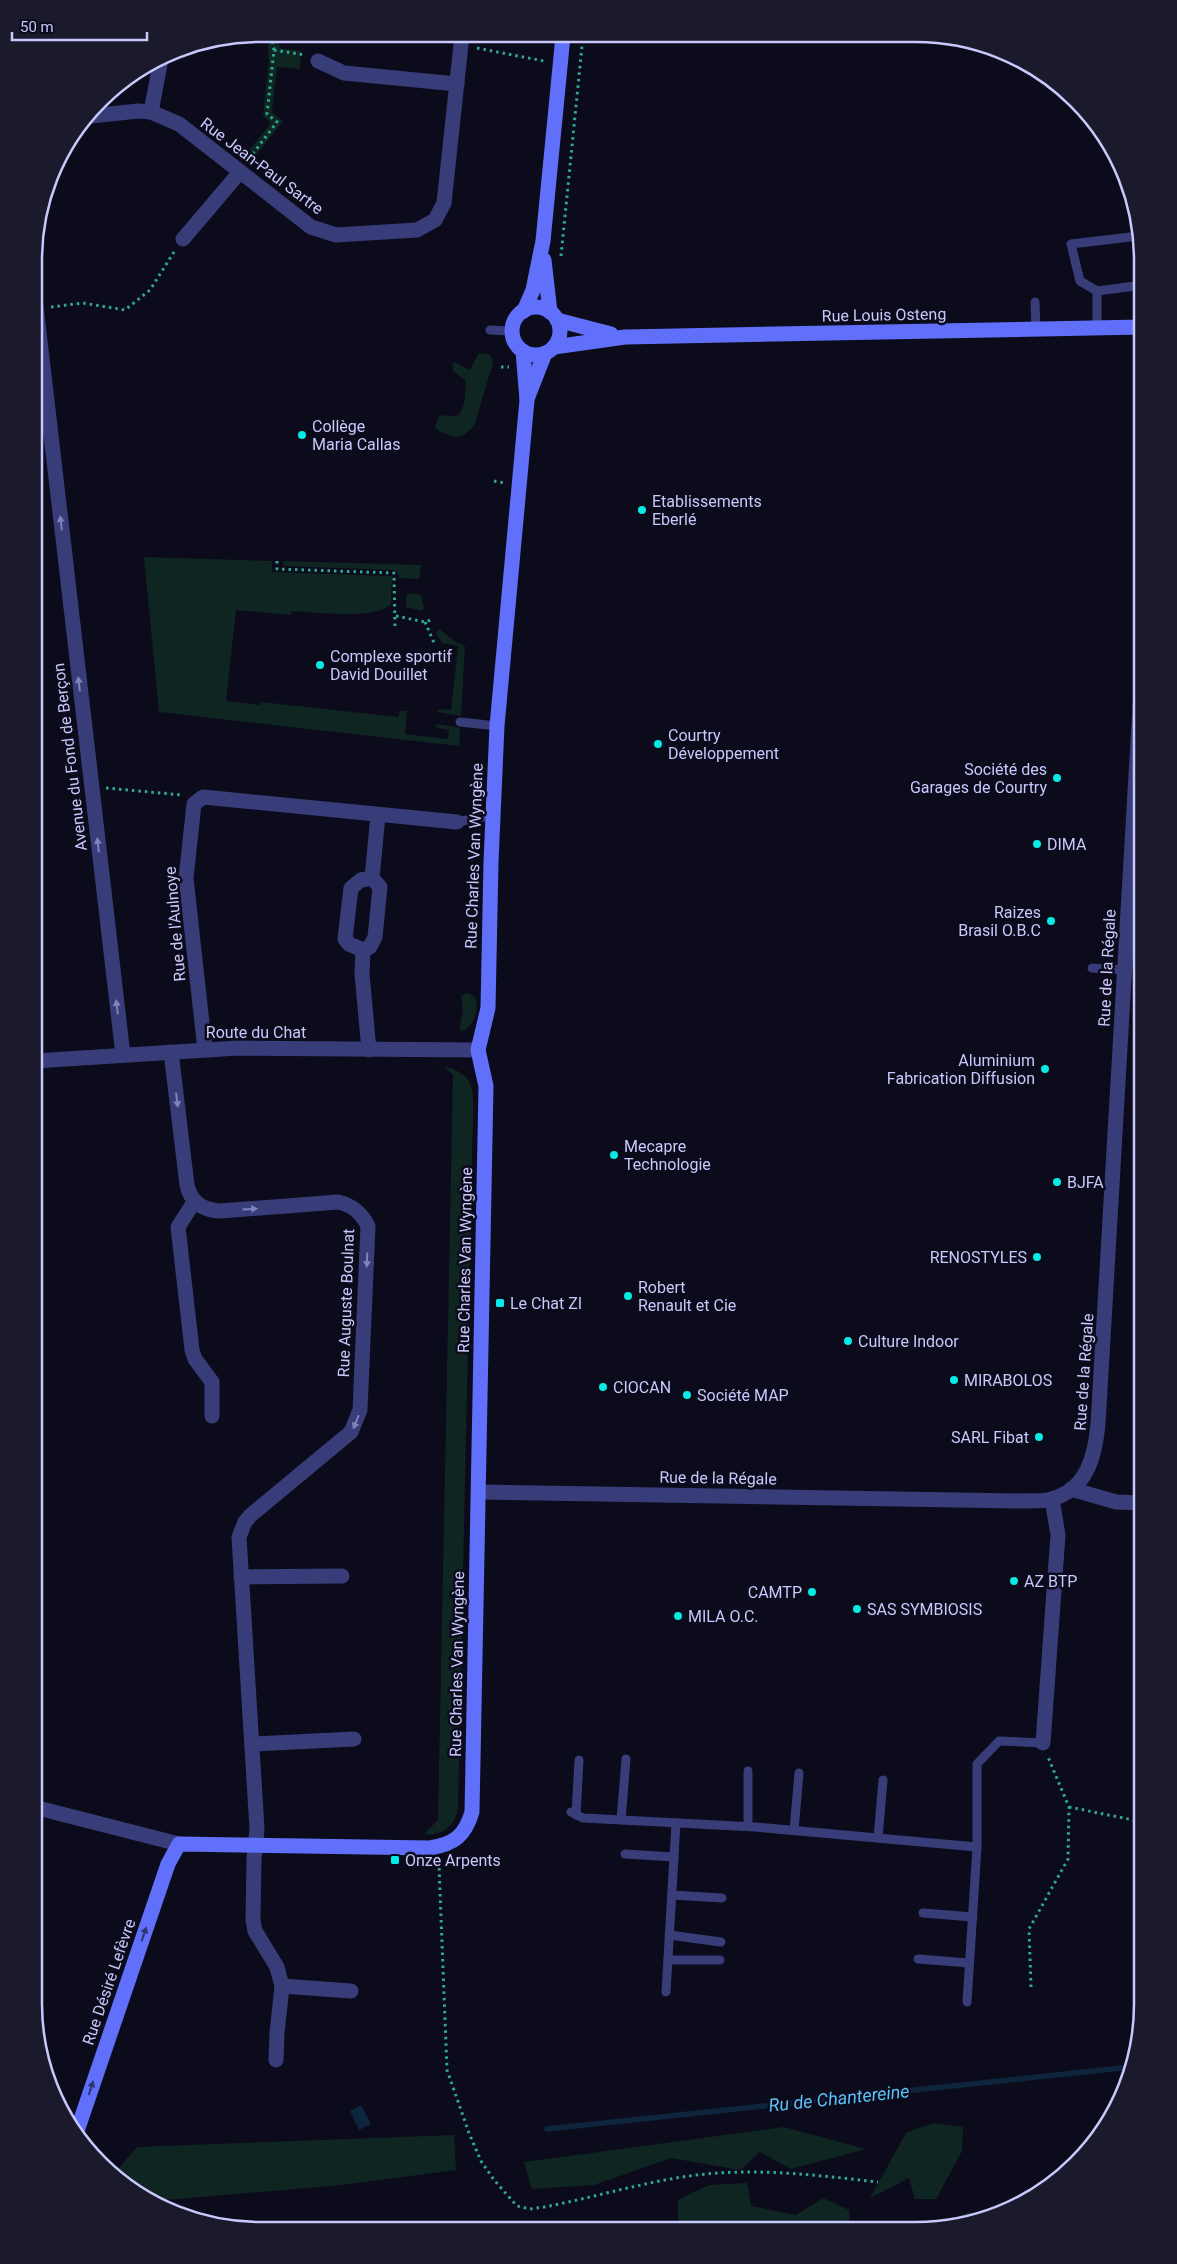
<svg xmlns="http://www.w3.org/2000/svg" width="1177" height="2264" viewBox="0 0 1177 2264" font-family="Roboto,sans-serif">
  <rect width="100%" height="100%" fill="#0c0b1b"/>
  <g fill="#0f2522">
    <polygon points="267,34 276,34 280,48 301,51 300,69 277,67 272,112 283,121 250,163 243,158 271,123 263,116 269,60"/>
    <path d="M479,353l11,1 3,9 -19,63 -9,8 -9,4 -17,-7 -4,-4 4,-12c6,0 12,2 17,1 10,-3 9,-26 10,-35l-13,-10v-8l2,-1 15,8z"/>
    <path d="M144,557l128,4v11l120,4 -1,28c-13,16 -79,8 -99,7l-1,4 -55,-5 -10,91 34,4 1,-3 137,15 2,-6h7l-2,23 43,5 1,-9 -12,-2 -1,-4 24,4 -1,18 -300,-34z"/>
    <polygon points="283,561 421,565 419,579 399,578 398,573 394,570 283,566"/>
    <polygon points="410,593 421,595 424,607 422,611 406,607 406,596"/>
    <polygon points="439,629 456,642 465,646 461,716 437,712 439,709 451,710 458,646 442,643 436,633"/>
    <path d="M467,993l8,4c5,13 -1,28 -12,34l-4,-2 4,-18 -2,-15z"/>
    <path d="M444,1066c10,3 21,7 26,17 6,12 2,56 2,72l-14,653c-3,19 -16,28 -34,26l14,-14 15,-745z"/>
    <polygon points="933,2123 963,2127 962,2151 936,2199 915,2199 909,2178 870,2198 906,2133"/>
    <polygon points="784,2127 866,2149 791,2169 760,2152 740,2170 671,2158 594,2185 532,2189 524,2162"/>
    <polygon points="454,2135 456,2170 341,2185 154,2201 113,2175 137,2147"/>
    <polygon points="747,2183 751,2206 796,2215 823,2198 849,2210 850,2230 678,2230 678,2200 709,2185"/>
    <polygon points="969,2212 986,2219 929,2228"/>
  </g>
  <polygon fill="#0d263e" points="361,2105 371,2124 359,2130 350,2111"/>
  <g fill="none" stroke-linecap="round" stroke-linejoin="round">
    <polyline stroke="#0d263e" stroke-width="5.5" points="547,2129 1131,2067"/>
    <g stroke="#30a993" stroke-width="3" stroke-dasharray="2.5 4" stroke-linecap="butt">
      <polyline points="477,48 544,61"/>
      <polyline points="274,50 305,55"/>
      <polyline points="249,159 277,122 267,114 274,50 271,34"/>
      <polyline points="561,256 583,36"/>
      <polyline points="51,307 83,303 125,310 150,290 174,252"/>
      <polyline points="501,367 509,367"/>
      <polyline points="494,481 505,483"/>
      <polyline points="277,561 277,569 394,573 395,629"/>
      <polyline points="396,616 425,622 431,620"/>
      <polyline points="425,622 435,645"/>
      <polyline points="106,788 182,795"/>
      <polyline points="1069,1807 1143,1822"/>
      <path d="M437,1862l2,4 8,204 22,63 12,28 13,19 23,26 13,3 14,-2c48,-9 96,-24 145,-31 64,-9 126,-1 189,6"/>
      <polyline points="1031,1987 1029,1929 1068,1859 1069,1807 1048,1757"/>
    </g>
    <g stroke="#383d79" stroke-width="9">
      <polyline points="1097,291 1143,285"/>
      <polyline points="1035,302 1036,329"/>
      <polyline points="1097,328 1097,291 1080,281 1071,244 1139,236"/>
      <polyline points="490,330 512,331"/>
      <polyline points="460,722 497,726"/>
      <polyline points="457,822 493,815"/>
      <polyline points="1092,968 1125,970"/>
      <polyline points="571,1812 583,1818 755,1827 977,1847 977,1764 999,1741 1043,1743"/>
      <polyline points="576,1815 579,1760"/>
      <polyline points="621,1820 626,1759"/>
      <polyline points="748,1826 748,1771"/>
      <polyline points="794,1830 799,1773"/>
      <polyline points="878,1838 883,1780"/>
      <polyline points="625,1854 674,1857"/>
      <polyline points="672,1895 722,1898"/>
      <polyline points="923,1913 973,1917"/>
      <polyline points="669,1935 721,1942"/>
      <polyline points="918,1959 969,1963"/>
      <polyline points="668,1960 720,1960"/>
      <polyline points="666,1992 676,1823"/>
      <polyline points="967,2002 977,1847"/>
    </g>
    <g stroke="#383d79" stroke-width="15">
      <polyline points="318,61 344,73 457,84"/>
      <polyline points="151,112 161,59"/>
      <polyline points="91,116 138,111 151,112 179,124 311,227 336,235 417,230 435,220 444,203 462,35"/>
      <polyline points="183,239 240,172"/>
      <polyline points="36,306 123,1055"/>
      <polyline points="372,878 361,880 351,888 345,939 349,944 363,950 370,947 375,937 380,887 372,878 378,815"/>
      <polyline points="363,950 362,974 369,1050"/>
      <polyline points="205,1050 186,878 194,804 203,797 457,822"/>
      <path d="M171,1052l16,133c4,18 16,25 33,26l118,-9c14,3 23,10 30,24l-8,184 -9,22 -100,83 -6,7 -6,15 18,292 -3,30 -1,61 2,11 22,36 5,19 -5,47 -1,27"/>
      <polyline points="35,1061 238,1048 478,1050"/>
      <polyline points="194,1202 178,1227 192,1350 195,1359 212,1382 212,1416"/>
      <polyline points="1071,1489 1116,1502 1143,1503"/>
      <path d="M479,1492l545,9c8,-1 19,1 27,-2 36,-9 44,-43 47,-75l45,-769"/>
      <polyline points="241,1577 342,1576"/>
      <polyline points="1043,1743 1058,1535 1052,1499"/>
      <polyline points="252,1744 354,1739"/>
      <polyline points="34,1807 179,1844"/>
      <polyline points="282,1986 351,1991"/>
    </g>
    <g stroke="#6170fa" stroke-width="15">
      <polyline points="544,260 550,312"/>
      <circle cx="536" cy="331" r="24"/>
      <polyline points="524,311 533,290 543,241 563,36"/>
      <polyline points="557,320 611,334"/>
      <polyline points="554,347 625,337 1143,327"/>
      <polyline points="527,399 545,353"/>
      <path d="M76,2134l92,-270 11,-20 251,4c24,-4 35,-12 42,-36l14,-726 -8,-36 10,-42 3,-146 6,-136 30,-326 -4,-49"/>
    </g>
  </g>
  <defs><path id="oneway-solid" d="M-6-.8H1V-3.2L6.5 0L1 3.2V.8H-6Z" transform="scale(1.25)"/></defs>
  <g fill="#8082bb">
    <use href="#oneway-solid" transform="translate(61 523) rotate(-97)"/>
    <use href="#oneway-solid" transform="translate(79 684) rotate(-97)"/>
    <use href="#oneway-solid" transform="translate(98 845) rotate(-97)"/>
    <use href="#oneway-solid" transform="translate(117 1007) rotate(-97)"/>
    <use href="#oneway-solid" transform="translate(177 1100) rotate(83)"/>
    <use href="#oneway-solid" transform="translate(250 1209) rotate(-4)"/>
    <use href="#oneway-solid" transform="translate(367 1260) rotate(92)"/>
    <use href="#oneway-solid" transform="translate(356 1422) rotate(112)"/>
  </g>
  <g fill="#2e3374">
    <use href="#oneway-solid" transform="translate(144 1934) rotate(-71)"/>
    <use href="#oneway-solid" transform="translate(91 2088) rotate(-72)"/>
  </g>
  <g fill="#07eae5" stroke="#0c0b1b" stroke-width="2">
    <circle cx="302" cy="435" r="5"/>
    <circle cx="642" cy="510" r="5"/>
    <circle cx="320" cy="665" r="5"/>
    <circle cx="658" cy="744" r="5"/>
    <circle cx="1057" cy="778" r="5"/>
    <circle cx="1037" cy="844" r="5"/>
    <circle cx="1051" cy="921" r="5"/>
    <circle cx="1045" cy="1069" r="5"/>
    <circle cx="614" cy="1155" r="5"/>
    <circle cx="1057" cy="1182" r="5"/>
    <circle cx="1037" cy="1257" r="5"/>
    <circle cx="628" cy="1296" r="5"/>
    <rect x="495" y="1298" width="10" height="10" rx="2.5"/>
    <circle cx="848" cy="1341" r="5"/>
    <circle cx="954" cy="1380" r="5"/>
    <circle cx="603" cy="1387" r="5"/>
    <circle cx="687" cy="1395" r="5"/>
    <circle cx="1039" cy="1437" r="5"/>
    <circle cx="1014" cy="1581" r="5"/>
    <circle cx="812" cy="1592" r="5"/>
    <circle cx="857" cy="1609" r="5"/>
    <circle cx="678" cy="1616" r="5"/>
    <rect x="390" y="1855" width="10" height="10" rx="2.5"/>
  </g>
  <g text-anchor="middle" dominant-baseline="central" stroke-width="5" stroke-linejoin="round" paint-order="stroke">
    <g font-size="16" fill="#c8c8fd" stroke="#0c0b1b">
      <text transform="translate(262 166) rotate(37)">Rue Jean-Paul Sartre</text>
      <text transform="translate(884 315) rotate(-1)">Rue Louis Osteng</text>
      <text transform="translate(70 757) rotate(-97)">Avenue du Fond de Berçon</text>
      <text transform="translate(474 856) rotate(-88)">Rue Charles Van Wyngène</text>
      <text transform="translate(175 924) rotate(-95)">Rue de l'Aulnoye</text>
      <text transform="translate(1107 968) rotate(-87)">Rue de la Régale</text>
      <text x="256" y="1032">Route du Chat</text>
      <text transform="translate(465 1260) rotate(-89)">Rue Charles Van Wyngène</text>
      <text transform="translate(346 1303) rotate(-88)">Rue Auguste Boulnat</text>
      <text transform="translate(1084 1372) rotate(-86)">Rue de la Régale</text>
      <text transform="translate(718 1478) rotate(1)">Rue de la Régale</text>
      <text transform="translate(457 1664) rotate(-89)">Rue Charles Van Wyngène</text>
      <text transform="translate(109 1982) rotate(-71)">Rue Désiré Lefèvre</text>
    </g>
    <g font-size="16" fill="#c8c8fd" stroke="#0c0b1b" text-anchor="start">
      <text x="312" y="426">Collège<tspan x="312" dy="18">Maria Callas</tspan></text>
      <text x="652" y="501">Etablissements<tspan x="652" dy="18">Eberlé</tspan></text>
      <text x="330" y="656">Complexe sportif<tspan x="330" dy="18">David Douillet</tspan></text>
      <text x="668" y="735">Courtry<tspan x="668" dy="18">Développement</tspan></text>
      <text x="1047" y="769" text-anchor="end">Société des<tspan x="1047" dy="18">Garages de Courtry</tspan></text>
      <text x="1047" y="844">DIMA</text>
      <text x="1041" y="912" text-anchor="end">Raizes<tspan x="1041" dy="18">Brasil O.B.C</tspan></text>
      <text x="1035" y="1060" text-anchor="end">Aluminium<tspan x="1035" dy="18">Fabrication Diffusion</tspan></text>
      <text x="624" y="1146">Mecapre<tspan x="624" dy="18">Technologie</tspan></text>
      <text x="1067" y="1182">BJFA</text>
      <text x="1027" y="1257" text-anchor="end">RENOSTYLES</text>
      <text x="638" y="1287">Robert<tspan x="638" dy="18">Renault et Cie</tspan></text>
      <text x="510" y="1303">Le Chat ZI</text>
      <text x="858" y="1341">Culture Indoor</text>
      <text x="964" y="1380">MIRABOLOS</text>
      <text x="613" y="1387">CIOCAN</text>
      <text x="697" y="1395">Société MAP</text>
      <text x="1029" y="1437" text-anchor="end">SARL Fibat</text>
      <text x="1024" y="1581">AZ BTP</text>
      <text x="802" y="1592" text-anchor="end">CAMTP</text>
      <text x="867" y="1609">SAS SYMBIOSIS</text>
      <text x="688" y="1616">MILA O.C.</text>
      <text x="405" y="1860">Onze Arpents</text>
    </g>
    <g font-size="18" font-style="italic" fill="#59c3fa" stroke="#0c0b1b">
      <text transform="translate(839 2098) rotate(-6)">Ru de Chantereine</text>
    </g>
  </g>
  <path d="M0 0H1177V2264H0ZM260 42H916A218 218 0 0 1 1134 260V2004A218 218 0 0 1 916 2222H260A218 218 0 0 1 42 2004V260A218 218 0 0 1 260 42Z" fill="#1b1a2d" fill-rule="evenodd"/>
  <path fill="none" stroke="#c8c8fd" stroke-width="2.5" d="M260 42H916A218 218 0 0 1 1134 260V2004A218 218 0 0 1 916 2222H260A218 218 0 0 1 42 2004V260A218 218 0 0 1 260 42Z"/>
  <path d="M12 32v8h135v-8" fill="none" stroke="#c8c8fd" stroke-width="2.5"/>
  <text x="20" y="32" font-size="15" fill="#c8c8fd" stroke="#0c0b1b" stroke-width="4" paint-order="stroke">50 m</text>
</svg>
